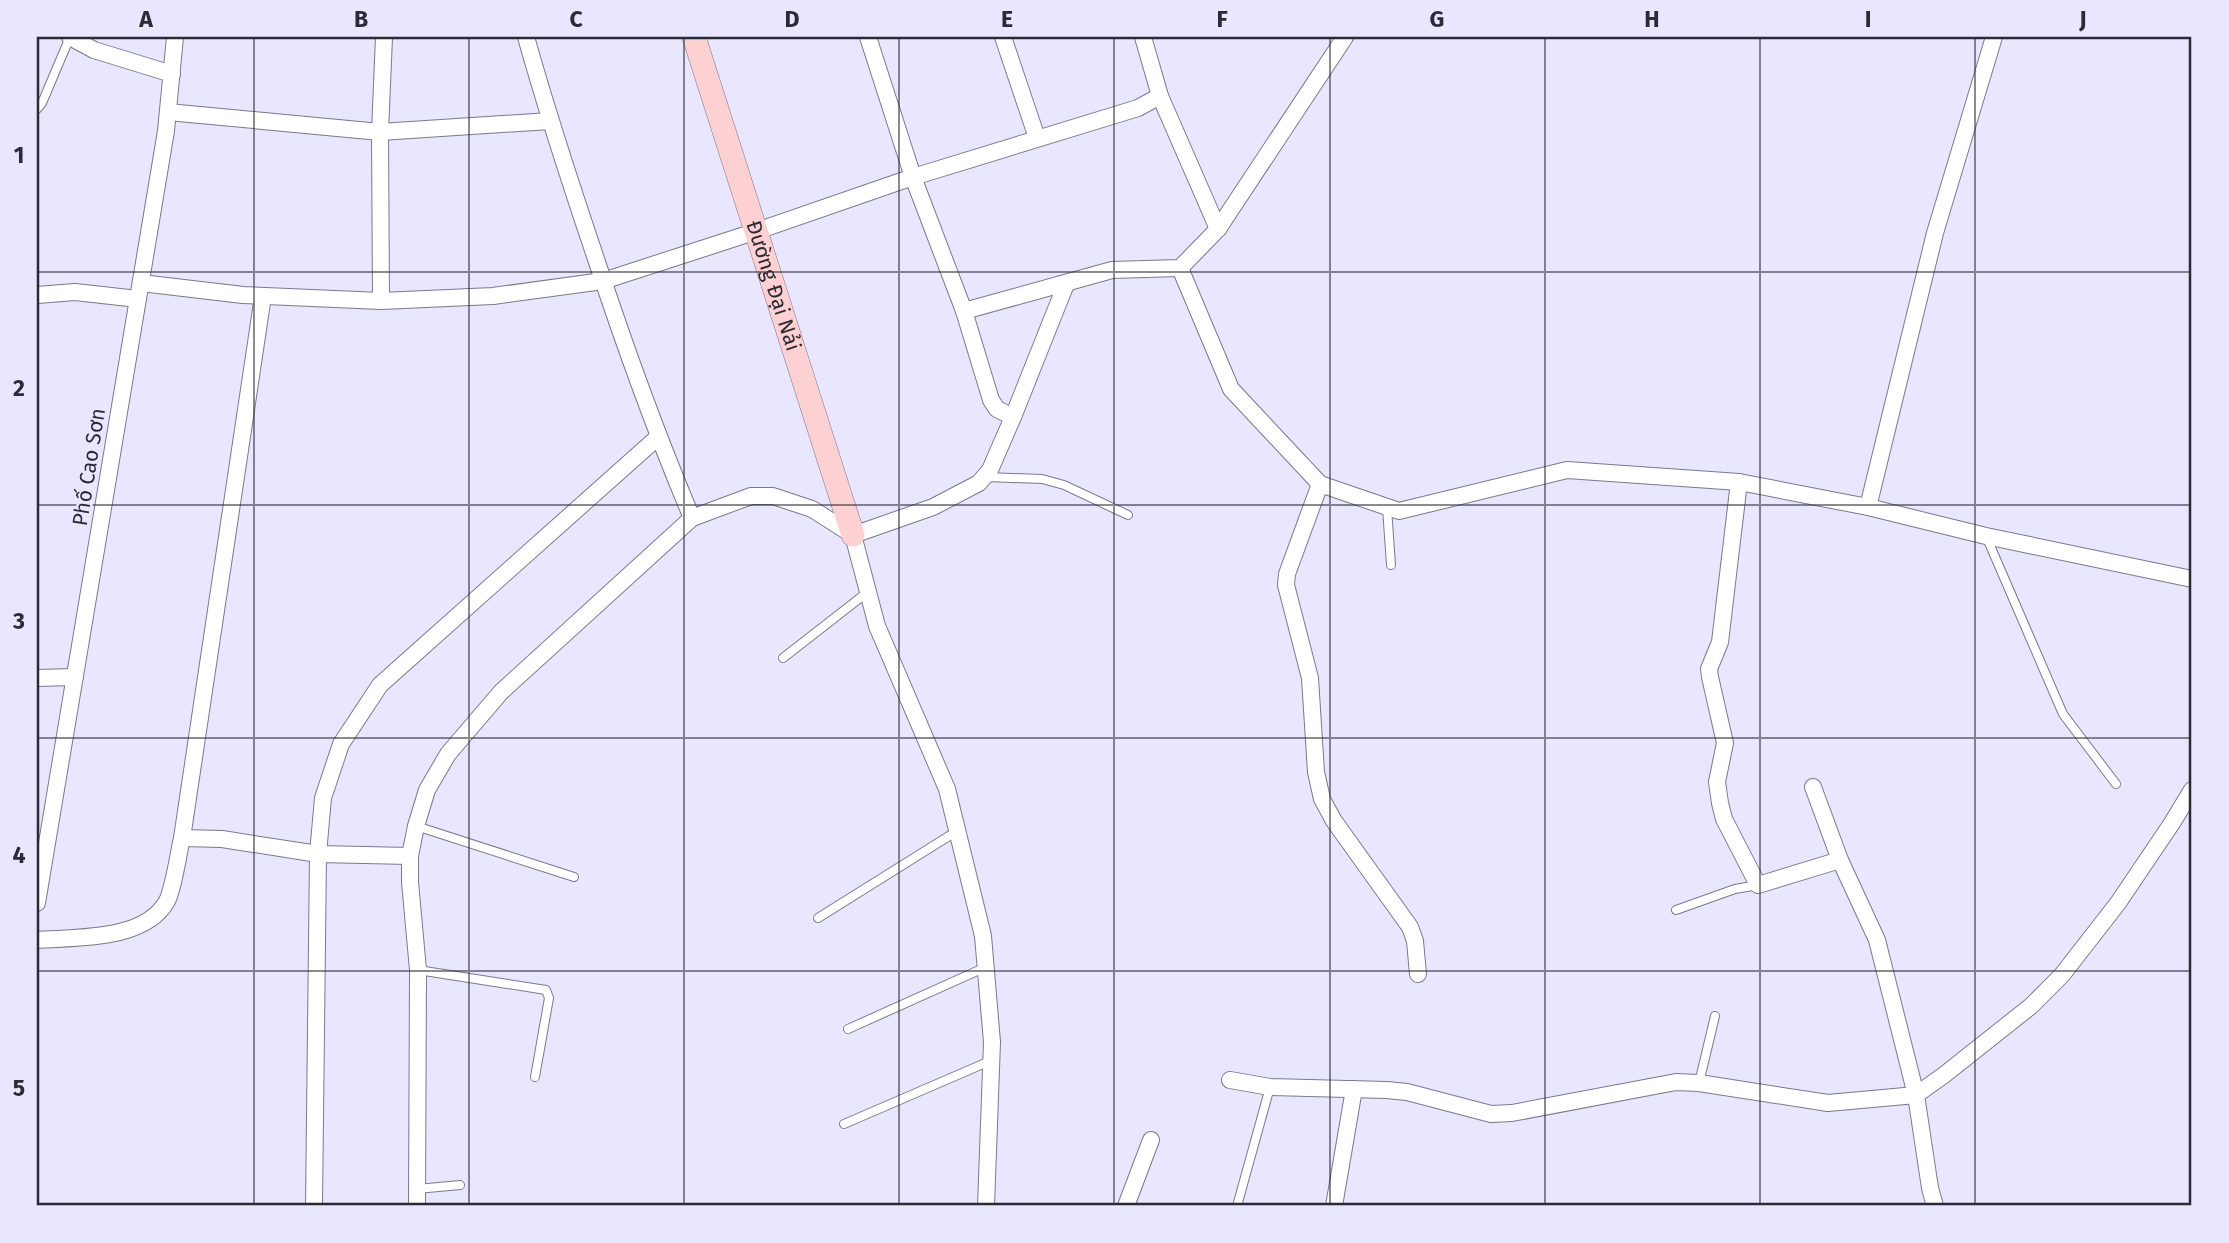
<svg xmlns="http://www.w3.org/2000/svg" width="2229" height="1243" viewBox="0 0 2229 1243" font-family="'Fira Sans',sans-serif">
  <rect width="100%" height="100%" fill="#e9e6ff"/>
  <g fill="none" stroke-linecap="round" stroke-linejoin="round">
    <g stroke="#7b788e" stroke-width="10">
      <g id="lane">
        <polyline points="37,109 42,103 70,37"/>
        <polyline points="986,477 1042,479 1064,485 1128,515"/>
        <polyline points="1387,508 1391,565"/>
        <polyline points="1986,536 2063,714 2116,784"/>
        <polyline points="783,658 869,591"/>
        <polyline points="416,826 574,877"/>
        <polyline points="1676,910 1735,889 1758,885"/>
        <polyline points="818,918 957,831"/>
        <polyline points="418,970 546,990 549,998 535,1077"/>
        <polyline points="848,1029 986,967"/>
        <polyline points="1699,1083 1715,1016"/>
        <polyline points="844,1124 990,1061"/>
        <polyline points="417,1189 460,1185"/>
        <polyline points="1237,1206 1270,1087"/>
      </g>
    </g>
    <g stroke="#7b788e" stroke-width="18">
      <g id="street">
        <polyline points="70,37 94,50 172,74"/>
        <path d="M526,37c21,75 45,148 70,222 29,88 60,174 96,259"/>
        <polyline points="868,37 913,177 964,311 991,400 997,409 1013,417 1066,284"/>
        <polyline points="1003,37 1037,138"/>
        <polyline points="1143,37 1160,96 1218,229"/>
        <polyline points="168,112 380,132 550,121"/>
        <polyline points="1180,268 1231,389 1320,484"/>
        <polyline points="141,283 243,295 381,301 493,296 603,281 757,231 913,177 1138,108 1160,96"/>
        <polyline points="37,295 75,292 138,299"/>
        <polyline points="381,301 380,132 384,37"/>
        <polyline points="964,311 1112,270 1180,268 1218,229 1345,37"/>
        <polyline points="1739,482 1720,642 1709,669 1710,677 1725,743 1717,782 1720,803 1724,819 1758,885 1840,860"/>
        <polyline points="1868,507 1935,233 1994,37"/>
        <polyline points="853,535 933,507 979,483 990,470 1013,417"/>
        <polyline points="37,678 75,677"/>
        <polyline points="1813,787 1840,860 1877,940 1916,1095 1930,1188 1935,1206"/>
        <polyline points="182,838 222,839 318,854 410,856"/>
        <polyline points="37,903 166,131 175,37"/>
        <path d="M37,940c39,-3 108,1 130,-39 7,-14 11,-46 15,-63l81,-542"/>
        <polyline points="1418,974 1415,941 1410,927 1334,821 1322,799 1316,772 1310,678 1286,585 1287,574 1320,484 1399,511 1567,470 1739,482 1868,507 1986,536 2192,579"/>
        <polyline points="1230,1080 1270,1087 1387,1090 1407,1092 1491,1114 1512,1113 1676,1082 1699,1083 1828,1103 1916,1095 1944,1075 2031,1006 2062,975 2118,903 2172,823 2192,790"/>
        <polyline points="314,1206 318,854 323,798 341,744 380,685 658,437"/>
        <polyline points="417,1206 418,970 410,882 410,856 416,826 427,790 448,754 501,692 692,518 751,496 773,496 812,509 853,535 877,626 947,789 983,936 992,1042 986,1206"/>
        <polyline points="1126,1206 1151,1140"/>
        <polyline points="1334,1206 1354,1089"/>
      </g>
    </g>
    <g stroke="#7b788e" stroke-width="24">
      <g id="secondary">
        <path id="s1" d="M694,37l159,498"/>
      </g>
    </g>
    <use href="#lane" stroke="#fff" stroke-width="8"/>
    <use href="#street" stroke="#fff" stroke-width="16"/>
    <use href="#secondary" stroke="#fdd1d2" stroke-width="23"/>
  </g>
  <path fill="none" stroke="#2c2a34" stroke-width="2" stroke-opacity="0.55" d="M254,37v1169M469,37v1169M684,37v1169M899,37v1169M1114,37v1169M1330,37v1169M1545,37v1169M1760,37v1169M1975,37v1169M37,272h2155M37,505h2155M37,738h2155M37,971h2155"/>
  <g text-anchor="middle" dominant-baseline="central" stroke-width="5" stroke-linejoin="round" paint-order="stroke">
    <g font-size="21" fill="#2c2a34" stroke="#e9e6ff">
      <text stroke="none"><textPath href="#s1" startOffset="261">Đường Đại Nải</textPath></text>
      <text transform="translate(89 467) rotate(-81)">Phố Cao Sơn</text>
    </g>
  </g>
  <rect width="2229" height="1243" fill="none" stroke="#e9e6ff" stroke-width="77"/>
  <rect x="38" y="38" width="2152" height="1166" fill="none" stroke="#2c2a34" stroke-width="2.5"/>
  <g font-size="23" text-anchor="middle" font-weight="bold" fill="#2c2a34">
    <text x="146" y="27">A</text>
    <text x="361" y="27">B</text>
    <text x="576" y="27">C</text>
    <text x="792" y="27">D</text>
    <text x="1007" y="27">E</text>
    <text x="1222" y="27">F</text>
    <text x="1437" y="27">G</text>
    <text x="1652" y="27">H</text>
    <text x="1868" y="27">I</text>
    <text x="2083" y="27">J</text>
    <text x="19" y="163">1</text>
    <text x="19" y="396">2</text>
    <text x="19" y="629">3</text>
    <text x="19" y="863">4</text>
    <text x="19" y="1096">5</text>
  </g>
</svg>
